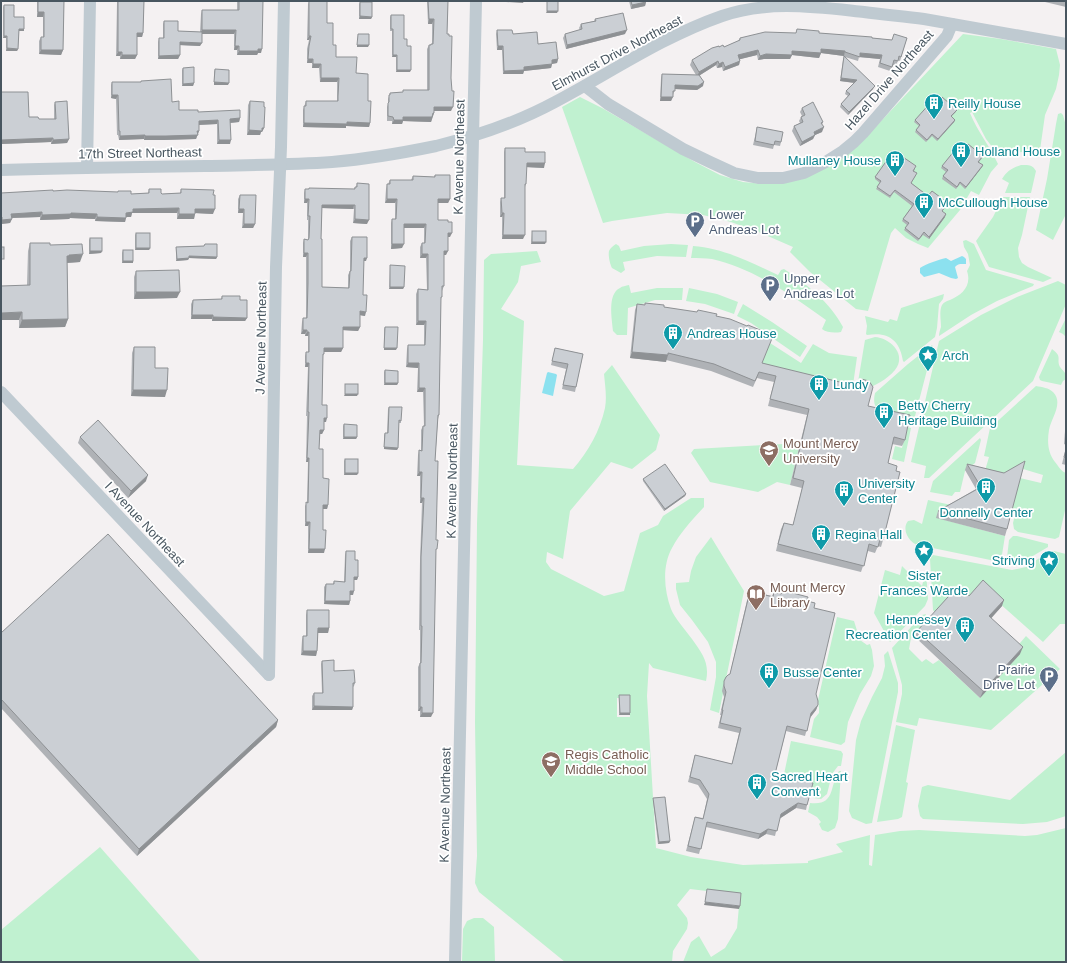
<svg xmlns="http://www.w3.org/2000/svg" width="1067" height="963" viewBox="0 0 1067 963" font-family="Arial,sans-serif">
  <rect width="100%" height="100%" fill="#f4f1f2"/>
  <g fill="#c0f1d0" fill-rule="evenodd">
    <path d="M963,34l38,5 55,10 4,16 -1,10 -3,14 -11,26 -5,35 -5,2h-14l-10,3 -14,-2 -11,-14 -14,-27 -2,1c7,18 20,33 28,51l-7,8 -12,23 -8,-4 -11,19 -32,38 -10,-4 -12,-6 -11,-10 -4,5 -23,78 -12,-2 -46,-37 -20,-20 3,-5 -32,-14 -30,-11 -28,-7 -36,-2 -55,8 -9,2 -41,-116 18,-10 22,11 93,54 25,13 23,7 22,2 18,-1 84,-47z"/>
    <polygon points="1061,113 1063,115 1066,126 1066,214 1053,240 1036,230 1047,179 1056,124 1058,114"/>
    <path d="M1021,165c7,0 11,-1 15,6l-5,22h-26l4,-10 -7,-4c5,-8 10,-11 19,-14z"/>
    <polygon points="1003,197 1030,197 1022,235 1018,248 1019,257 1022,263 1028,267 1052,278 1043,282 989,267 976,241 993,217"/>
    <path d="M966,240l8,4 12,26 48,14 -1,2 -36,15 -26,14 -32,21c0,-3 1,-6 2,-9 0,-7 -2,-16 1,-22 2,-3 5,-4 8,-5 12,-5 22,-14 17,-29l3,-6 -2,-11 -4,-7 -1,-6z"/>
    <path d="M616,244l3,2 2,5 23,-5 27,-2 17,1 -2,12 -29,-1 -34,6 2,8 -4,3c-3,-2 -6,-3 -9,-5 -2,-4 -4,-12 -3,-17 1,-3 4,-5 7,-7z"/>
    <path d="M693,246c30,2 57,16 85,29l3,-5 3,-1c22,15 46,33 59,58l-2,5c-6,1 -14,1 -19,-3l4,-9c-35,-25 -71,-51 -114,-61 -7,-1 -14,-1 -21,-1z"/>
    <path d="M537,251l4,11 -20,4 -3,16 -17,27 23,12 -7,144 56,4c15,-17 27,-38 32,-61 2,-11 0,-23 -1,-34l8,-9 48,70 -4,15 -24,19 -21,-7 -41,49 -7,48 -16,-7 -1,10 5,7 53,27 20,-5 16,-58 18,-8 5,-9 28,-18h13v9c-12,13 -24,26 -32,41 -10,18 -8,42 -1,61 3,8 15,22 21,30 10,14 18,24 14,42l-53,-13 -4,-5 -2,33 9,152 35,9 52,8 65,-2v-2l35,-9 -7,-8 34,-9 -1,30 3,1 3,-31 25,-4 19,-1 106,6 12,-1 29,-7v134h-383l8,-20 8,-6 12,21 14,-9 12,-20 3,-33 -50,-6 -13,16 10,13 1,5 -1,6 -14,22 -1,11h-107l-86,-70 -4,-9 2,-27 -2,-134 2,-198 6,-184 1,-80 7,-6zM617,698h12l1,19h-13z"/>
    <polygon points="1058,281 1066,285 1066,304 1033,381 929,478 924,478 926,466 911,462 939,341 981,315 1017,297"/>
    <path d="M629,285l2,8 26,-5h26l-1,12h-27l-27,8 -1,27h-10l-4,-4c-1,-12 -6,-37 7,-43 2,-2 6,-2 9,-3z"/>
    <polygon points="689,288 717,294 738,302 734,314 705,304 686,301"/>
    <path d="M944,294l-1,5 -4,5 -2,24 -2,9 -31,25 -1,-1c-3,-20 -14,-30 -36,-26l-1,-1 1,-8 -2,-10 23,6 2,-3 7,2 4,-13z"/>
    <polygon points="743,304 772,322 807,346 800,357 751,323 737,316"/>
    <polygon points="1066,318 1066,337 1063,334 1059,332"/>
    <path d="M875,337c14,1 30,15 22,30 -5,9 -19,17 -28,21l-11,-6 7,-42z"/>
    <polygon points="770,343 801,363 813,344 829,353 857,357 853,385 759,371"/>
    <path d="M932,345l1,2 -19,73c-7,-1 -13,-3 -19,-5 -14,-3 -24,-5 -20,-22l33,-29z"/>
    <path d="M1052,349c11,8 4,10 8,18 4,5 6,5 6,12l-3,2 -2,4 -19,-4 -2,-1 -1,-3z"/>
    <path d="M1036,386c6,1 13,2 17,6 11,11 -2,26 -4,38 -2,12 -1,23 6,32 4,5 6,9 11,11v33l-7,31 -4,2 -37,-7 -4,-3 -1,-6 2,-8 -4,-2 9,-35 21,5 2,-8 -20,-6 -2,3 -20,8 -17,-6 5,-17 -5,-1 6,-28z"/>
    <polygon points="907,427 911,428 904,462 892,459 895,446 902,448"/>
    <polygon points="980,438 981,440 975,463 965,471 960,492 955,492 952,496 930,492 933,481"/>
    <polygon points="800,443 790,485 777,482 758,492 710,482 691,453 694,449"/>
    <path d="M928,500l28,6 -15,13 64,17 -4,25 -1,1 -77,-16c-11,1 -23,-15 -15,-25l6,-1 8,4z"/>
    <polygon points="1013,536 1017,536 1048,544 1048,547 1016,566 1011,564 1007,558 1009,540"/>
    <polygon points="711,537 744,591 719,713 710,710 716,677 716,662 708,642 692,620 680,605 676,589 676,583 689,582 691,571 696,557"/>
    <polygon points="1054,551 1066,554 1066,624 1060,624 1043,642 981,587 966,603 936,614 933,610 930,559 933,555 1012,570 1026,567 1047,553"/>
    <polygon points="902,566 922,586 926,571 928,599 925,606 890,642 874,613 885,570 900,575"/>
    <polygon points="926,614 922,627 911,638 909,649 922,662 926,659 933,664 939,660 980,698 1015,649 1026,636 1060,669 991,730 919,718 917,726 896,722 902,694 902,685 892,648 922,615"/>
    <polygon points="837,617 854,621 860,640 867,645 870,644 872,650 874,666 871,676 860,694 848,722 845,742 841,745 810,737 814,719 819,713 819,708 818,700"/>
    <polygon points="888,651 898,683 898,692 872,823 866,824 852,818 849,811 856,740 861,721 872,697 882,678 885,666 884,655"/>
    <polygon points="896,725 915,730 906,782 908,783 902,817 898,819 877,822"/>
    <polygon points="791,741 841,751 843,754 841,766 838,766 832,774 827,794 821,799 813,798 813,787 783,779"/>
    <polygon points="1066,752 1066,816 1047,822 1023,824 923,819 920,816 918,806 922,787 928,785 1010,800"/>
    <path d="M839,771h2l-3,48 -3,9 -7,4 -6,-2 -3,-6 2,-2 -4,-5 -9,-5 2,-9c26,3 19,-17 29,-32z"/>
    <polygon points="100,847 201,962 1,962 1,930"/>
    <polygon points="474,918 483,918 494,927 495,962 462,962 463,929 467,921"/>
  </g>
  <g fill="#8ce1ef">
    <path d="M962,256l2,1 2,2v5c-4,0 -8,-1 -11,3l3,11 -2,1 -5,-1 -12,-5 -15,4 -4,-4v-5c6,-4 18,-8 26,-10l5,3z"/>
    <polygon points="548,372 556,374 557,375 553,396 542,393 547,373"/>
  </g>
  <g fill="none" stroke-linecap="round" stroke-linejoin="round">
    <g stroke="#bfcad1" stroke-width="12">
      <polyline points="585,86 608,104 683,149 710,162 734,173 758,178 783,178 804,173 824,163 843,151 854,142 863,133 947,36 952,24"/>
      <polyline points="87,168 90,1"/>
      <path d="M1,170c68,-2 136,-3 204,-4 43,-1 85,-1 127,-4 35,-3 70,-9 104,-16 41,-10 82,-24 119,-44 55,-29 107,-65 167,-86 46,-16 94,-9 142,-4 20,3 41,4 60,7 48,8 95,17 142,25"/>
      <polyline points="1,392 269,675"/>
      <polyline points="269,675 276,267 281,147 284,1"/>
      <polyline points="455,962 476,1"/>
    </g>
  </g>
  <g fill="#afb2b6">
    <polygon points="37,1 64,1 63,50 61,55 39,54 39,41 41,37 43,37 43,17 37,17"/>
    <polygon points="117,1 144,1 143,33 142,37 137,37 137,55 135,59 120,59 120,56 116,56 117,3"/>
    <polygon points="237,1 263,1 261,53 258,53 257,55 237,55 237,50 234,50 234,34 202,34 200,46 180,45 180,55 178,59 158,59 158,42 159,38 163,38 163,24 164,21 178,31 200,32 201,14 202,10 237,10"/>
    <polygon points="309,1 327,23 336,57 356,73 368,101 370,123 369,127 346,126 346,128 303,127 303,110 306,101 337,101 337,82 320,82 319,68 312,68 312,63 307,63 307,49 309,40 307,40 308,4"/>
    <polygon points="424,1 452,1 451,2 448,2 447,34 451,111 434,111 434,113 431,122 403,121 402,124 392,124 392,121 387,121 387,107 388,104 388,99 390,93 403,92 403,90 427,90 427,49 429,45 430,45 431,44 432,44 432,24 428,24 427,1"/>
    <polygon points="629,1 646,1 646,2 645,6 631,9"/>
    <polygon points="1045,1 1066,1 1066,7 1045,2"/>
    <polygon points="360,2 372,17 371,19 359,19 359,4"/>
    <polygon points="4,5 14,17 24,31 19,31 18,49 17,51 6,51 6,38 3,38 3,7"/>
    <polygon points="391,15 404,39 407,46 410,72 396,72 396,57 392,57 392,31 390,31 390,17"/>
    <polygon points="595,19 625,34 566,49 563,38 565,34 580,30 579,28 581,24 594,21"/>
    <polygon points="797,29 819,33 892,40 907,38 900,61 898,60 896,66 893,65 890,71 878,67 880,59 859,57 858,61 845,57 873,89 848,115 840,107 841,104 848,96 845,94 846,91 854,83 840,81 843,60 844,57 844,56 821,53 819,58 792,55 790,59 764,59 758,60 757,55 740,59 739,65 723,71 722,67 717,68 716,65 700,75 703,86 697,90 675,89 671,101 660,101 661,78 662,74 696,75 690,65 692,60 719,47 724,47 738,41 740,38 796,33"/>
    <polygon points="497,30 513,34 538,44 558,59 557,63 552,64 551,68 524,71 523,74 503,74 502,50 497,50 496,34"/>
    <polygon points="183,68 194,83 193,86 182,86 182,70"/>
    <polygon points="215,69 228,85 214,85 214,72"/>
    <polygon points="112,82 172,102 179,110 198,112 240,118 239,122 230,123 230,144 217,144 217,124 199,125 199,131 196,139 164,140 144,140 144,139 119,140 118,135 117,135 116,99 111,98 111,85"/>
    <polygon points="1,92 29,117 39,119 54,119 54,105 55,102 69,139 67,143 51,144 51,142 1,144"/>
    <polygon points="250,101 264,128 262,132 261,132 260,135 247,135 248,105"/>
    <polygon points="935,104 956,112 951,117 955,120 954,122 937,141 932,136 926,142 915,132 916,130 919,126 914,122 915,120"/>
    <polygon points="802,108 823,122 822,125 822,132 815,135 813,139 800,146 792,131 794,126 800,123 799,121 801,117 802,116 800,112"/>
    <polygon points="757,127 781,142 780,146 774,145 773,149 753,145 756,132"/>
    <polygon points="505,148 525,152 544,168 526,167 526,184 525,187 523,239 502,239 502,217 500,217 500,202 501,198 504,198 504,152"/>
    <polygon points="964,149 983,156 982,158 979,162 983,165 982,167 965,189 960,184 956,189 942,179 943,176 946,172 941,168 942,166"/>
    <polygon points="896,160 915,169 914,171 916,175 911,183 928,196 947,205 942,211 945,217 929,239 923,235 918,241 904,230 907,225 902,221 903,219 912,206 894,192 890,198 876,189 880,183 875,179 875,177"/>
    <polygon points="435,175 450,199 448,203 438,203 438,220 450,237 448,237 446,255 444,255 444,286 442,291 441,300 439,415 438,419 435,461 436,553 431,717 420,717 420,711 418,711 418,667 420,663 420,630 419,630 420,561 422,503 420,503 420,476 417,476 418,455 419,450 421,451 421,430 423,426 424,426 423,392 417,392 418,368 406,367 407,349 408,345 424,345 424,325 416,325 416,294 418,289 427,290 426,258 420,258 420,247 422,243 424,243 424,228 404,228 402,248 391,249 391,223 392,219 395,219 395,203 385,203 386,189 387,184 388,184 390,180 411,180 413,176 434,177"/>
    <polygon points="357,183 367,224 353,223 354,209 353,209 322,208 321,239 322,287 348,288 348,275 350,271 350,241 352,237 366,261 363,261 363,295 365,316 360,315 360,327 358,331 343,330 343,348 341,352 324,352 323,356 322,405 326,422 324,422 324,430 322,434 320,434 319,449 323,478 328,505 327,509 323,509 323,530 324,553 308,553 308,526 305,526 305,506 307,502 308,462 306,462 307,416 306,416 308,367 305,367 305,356 306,352 308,352 308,336 305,336 305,334 301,334 302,322 303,318 306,318 306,257 303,257 303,243 304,239 308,240 308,220 307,220 307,203 304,203 304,193 305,189 354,189 355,187 356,187"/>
    <polygon points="149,189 162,194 180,193 181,189 213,214 195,213 194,219 177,219 177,213 132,213 131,217 126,217 125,222 95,221 95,219 70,218 69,219 40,220 40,217 12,218 10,223 1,224 1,193 53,191 118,192 118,191 131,194 148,193"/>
    <polygon points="240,195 255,224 253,228 242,228 243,213 238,213 238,199"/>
    <polygon points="532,231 545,244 531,244 532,233"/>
    <polygon points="136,233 150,248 149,250 135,250 135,235"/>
    <polygon points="90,238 102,251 101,253 89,254 89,240"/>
    <polygon points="30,243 50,245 80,262 67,263 68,319 65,327 19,328 19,320 27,285 28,251"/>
    <polygon points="205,244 217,257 216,259 189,258 188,260 176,261 176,247 204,246"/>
    <polygon points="123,250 133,261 133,263 122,263 122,253"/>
    <polygon points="390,265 404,287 403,289 389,289 390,267"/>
    <polygon points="136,271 177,298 134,299 134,277"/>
    <polygon points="222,296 240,300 247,318 245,321 212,321 212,319 191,319 191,304 193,300 221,299"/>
    <polygon points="645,303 664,307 716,316 765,333 762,363 868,406 905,440 902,446 892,444 888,463 883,540 881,547 878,546 875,553 868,551 861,572 776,551 781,529 784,523 793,525 802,488 790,485 807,415 768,406 774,382 757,378 753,387 711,371 666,360 666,362 630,358 635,310 637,304 645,305"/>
    <polygon points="385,327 396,350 384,350 384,329"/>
    <polygon points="134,347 155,368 165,397 131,396 132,353"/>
    <polygon points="555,348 583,354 576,387 575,392 562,389 566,369 551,365"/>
    <polygon points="385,370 398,383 397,385 384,385 384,372"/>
    <polygon points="389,407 401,421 401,423 399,423 398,448 397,450 384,449 384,435 385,433 387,433 388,409"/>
    <polygon points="344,424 357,437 356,439 343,439 343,426"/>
    <polygon points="1066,428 1066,445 1064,444 1065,431"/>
    <polygon points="80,437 146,481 128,498 78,443"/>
    <polygon points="1066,447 1066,465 1062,464"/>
    <polygon points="345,459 358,473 357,475 344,475 344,461"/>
    <polygon points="967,464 1004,473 1007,529 1005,536 936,518 938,511 976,489 965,470"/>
    <polygon points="643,479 686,494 685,496 664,511 643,481"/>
    <polygon points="346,551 355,560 358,577 357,580 354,580 353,595 350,595 350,601 349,605 324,604 324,587 326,584 333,584 334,581 344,582 345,555"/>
    <polygon points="750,591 772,596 774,592 807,601 814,608 816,694 818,705 816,710 810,717 805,736 786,731 775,774 807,805 806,810 796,808 779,819 775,836 766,834 758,839 706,827 699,854 686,851 695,817 703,818 707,799 698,785 688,782 695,755 732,764 739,733 718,728 721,715 720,715 724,697 722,691 723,686 726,677 730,674 748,596"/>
    <polygon points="969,596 1002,606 991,618 1020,654 980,698 915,637 917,631"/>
    <polygon points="307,610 329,628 328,633 318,633 317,651 316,656 301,655 302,640 303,636 306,636 306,615"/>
    <polygon points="1,633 278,720 276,727 137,856 1,708"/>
    <polygon points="322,661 334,671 355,683 354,686 353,687 353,707 352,710 312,710 312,696 314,693 322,693 321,664"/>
    <polygon points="619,695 630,715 619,715"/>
    <polygon points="653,798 670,841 669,843 658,844 653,801"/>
  </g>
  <g fill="#8e9194">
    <polygon points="507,1 524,1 523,3 506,2"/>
    <polygon points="646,2 645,6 631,9 632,5"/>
    <polygon points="547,11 558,11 557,13 546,13"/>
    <polygon points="38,12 44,12 43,17 37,17"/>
    <polygon points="360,16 372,17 371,19 359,19"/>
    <polygon points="429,19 434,19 432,24 428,24"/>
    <polygon points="19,29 24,29 24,31 18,31"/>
    <polygon points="202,30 236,30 234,34 200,34"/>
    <polygon points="627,30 625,34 566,49 567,45"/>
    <polygon points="137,33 143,33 142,37 136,37"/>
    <polygon points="4,36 7,36 6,38 3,38"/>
    <polygon points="309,36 311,36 309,40 307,40"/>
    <polygon points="180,42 202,43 200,46 178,45"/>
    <polygon points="357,45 369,45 368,47 357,47"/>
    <polygon points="235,46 239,46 237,50 234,50"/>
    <polygon points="498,46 503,46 502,50 497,50"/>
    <polygon points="7,48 18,49 17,51 6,51"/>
    <polygon points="258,49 262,49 261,53 258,53 257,55 237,55 239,51"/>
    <polygon points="821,49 845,51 844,56 821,53 819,58 792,55 790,59 764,59 758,60 760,56 766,54 792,51"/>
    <polygon points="41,50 63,50 61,55 39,54"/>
    <polygon points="758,50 757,55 737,60 738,55"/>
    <polygon points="118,52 122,52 120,56 116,56"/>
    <polygon points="860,53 882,55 880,59 859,57"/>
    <polygon points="122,55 137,55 135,59 120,59"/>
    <polygon points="180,55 178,59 158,59 159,56"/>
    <polygon points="393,55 397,55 396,57 392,57"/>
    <polygon points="308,59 313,59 312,63 307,63"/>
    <polygon points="558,59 557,63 551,64 552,60"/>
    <polygon points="718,61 716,65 697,77 699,72"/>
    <polygon points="740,61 739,65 723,71 725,67"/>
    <polygon points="723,62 722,67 717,68 719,64"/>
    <polygon points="313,64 321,64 319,68 312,68"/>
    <polygon points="552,64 551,68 524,71 523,74 503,74 504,71 524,67"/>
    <polygon points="397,70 411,70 410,72 396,72"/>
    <polygon points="321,78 339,78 337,82 320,82"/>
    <polygon points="841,78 857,80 856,83 840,81"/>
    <polygon points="214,82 229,83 228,85 214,85"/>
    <polygon points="704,82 703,86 697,90 674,89 675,85"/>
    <polygon points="194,83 193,86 182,86 183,84"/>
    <polygon points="875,86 873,89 848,115 849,112"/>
    <polygon points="112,95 118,95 116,99 111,98"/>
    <polygon points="661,97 673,97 671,101 660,101"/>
    <polygon points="434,107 453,107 451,111 432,111"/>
    <polygon points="434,113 431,122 403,121 402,124 392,124 394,120 403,117"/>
    <polygon points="240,118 239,122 229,123 230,119"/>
    <polygon points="218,120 217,124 197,125 199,121"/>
    <polygon points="955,120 954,122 937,141 938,139"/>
    <polygon points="347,122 370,123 369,127 346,126 346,128 303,127 304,123"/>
    <polygon points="824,127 822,132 815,135 813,139 800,146 802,142 814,132"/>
    <polygon points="262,128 264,128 262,132 261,132 260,135 247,135 249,130"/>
    <polygon points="199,131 196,139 164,140 144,140 145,136"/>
    <polygon points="145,135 144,139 119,140 120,136"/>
    <polygon points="53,138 51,142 1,144 1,140"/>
    <polygon points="69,139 67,143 51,144 53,140"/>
    <polygon points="219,140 231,140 230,144 217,144"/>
    <polygon points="527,163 545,163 544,168 525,167"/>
    <polygon points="983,165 982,167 965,189 966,187"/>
    <polygon points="305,199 309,199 307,203 304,203"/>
    <polygon points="387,199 397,199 395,203 385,203"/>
    <polygon points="438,199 450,199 448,203 437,203"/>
    <polygon points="322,205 354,205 353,209 321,208"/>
    <polygon points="179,208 177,213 132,213 131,217 125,217 126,213 133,209"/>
    <polygon points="195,209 215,209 213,214 194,213"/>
    <polygon points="239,209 244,209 243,213 238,213"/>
    <polygon points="42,212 40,217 10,218 11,214"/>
    <polygon points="71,213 97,214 95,219 70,218 69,219 40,220 42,215"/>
    <polygon points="502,213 504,213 502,217 500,217"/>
    <polygon points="179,214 195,214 194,219 177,219"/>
    <polygon points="946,214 945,217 929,239 929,237"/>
    <polygon points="97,217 126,218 125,222 95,221"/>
    <polygon points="12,219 10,223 1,224 2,220"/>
    <polygon points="355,219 369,220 367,224 353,223"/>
    <polygon points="244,224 255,224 253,228 242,228"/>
    <polygon points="404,224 426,224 424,228 402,228"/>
    <polygon points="448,233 452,233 450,237 447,237"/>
    <polygon points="503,235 525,235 523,239 502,239"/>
    <polygon points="532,242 546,242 545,244 531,244"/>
    <polygon points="392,244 404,244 402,248 391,249"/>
    <polygon points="136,248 150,248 149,250 135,250"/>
    <polygon points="90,251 102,251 101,253 89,254"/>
    <polygon points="444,251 448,251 446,255 442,255"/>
    <polygon points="304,253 308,253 306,257 303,257"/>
    <polygon points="83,254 80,262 66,263 67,256 69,255"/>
    <polygon points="422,254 428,254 426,258 420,258"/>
    <polygon points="189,256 217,257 216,259 189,258 188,260 176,261 177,259"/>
    <polygon points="364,258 367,258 366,261 362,261"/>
    <polygon points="123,261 133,261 133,263 122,263"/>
    <polygon points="390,287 404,287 403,289 389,289"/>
    <polygon points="136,292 180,292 177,298 134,299"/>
    <polygon points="360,311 366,312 365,316 359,315"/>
    <polygon points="22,312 19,320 1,320 1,313"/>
    <polygon points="192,315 213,315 212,319 191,319"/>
    <polygon points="213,317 247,318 245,321 212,321"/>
    <polygon points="68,319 65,327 19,328 22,320"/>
    <polygon points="418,321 426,321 424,325 416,325"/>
    <polygon points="343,327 360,327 358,331 341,330"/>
    <polygon points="303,330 307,330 305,334 301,334"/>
    <polygon points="307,332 309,332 308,336 305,336"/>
    <polygon points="324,348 343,348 341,352 323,352"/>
    <polygon points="384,348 397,348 396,350 384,350"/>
    <polygon points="632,352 668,355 666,362 630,358"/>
    <polygon points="306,363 309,363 308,367 305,367"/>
    <polygon points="408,363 419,363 418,368 406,367"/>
    <polygon points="385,383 398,383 397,385 384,385"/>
    <polygon points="419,388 425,388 423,392 417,392"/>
    <polygon points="133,390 167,390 165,397 131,396"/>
    <polygon points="345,394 358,394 357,396 344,396"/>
    <polygon points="324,418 327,418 326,422 323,422"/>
    <polygon points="320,430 324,430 322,434 318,434"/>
    <polygon points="344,437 357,437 356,439 343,439"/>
    <polygon points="384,447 398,448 397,450 384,449"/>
    <polygon points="307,458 309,458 308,462 306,462"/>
    <polygon points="419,472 422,472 420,476 417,476"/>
    <polygon points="345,473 358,473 357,475 344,475"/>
    <polygon points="148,475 146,481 128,498 131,491"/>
    <polygon points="686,494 685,496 664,511 665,509"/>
    <polygon points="421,498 424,498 422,503 420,503"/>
    <polygon points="323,505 328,505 327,509 322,509"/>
    <polygon points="306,522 310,522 308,526 305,526"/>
    <polygon points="309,549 325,549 324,553 308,553"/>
    <polygon points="354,577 358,577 357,580 353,580"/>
    <polygon points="350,591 354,591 353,595 349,595"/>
    <polygon points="1004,600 1002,606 987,623 989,616"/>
    <polygon points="325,601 350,601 349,605 324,604"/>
    <polygon points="318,628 329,628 328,633 316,633"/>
    <polygon points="1023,647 1020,654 980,698 983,691"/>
    <polygon points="303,651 317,651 316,656 301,655"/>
    <polygon points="818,705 816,710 810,718 811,713"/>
    <polygon points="314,706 353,707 352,710 312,710"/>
    <polygon points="420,707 422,707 420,711 418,711"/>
    <polygon points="422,713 433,713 431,717 420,717"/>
    <polygon points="620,713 630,713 630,715 619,715"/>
    <polygon points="278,720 276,727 137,856 139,849"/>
    <polygon points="798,803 796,808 779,819 781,814"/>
    <polygon points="768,829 766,834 758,839 760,834"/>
    <polygon points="670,841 669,843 658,844 659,842"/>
    <polygon points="705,902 740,906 739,909 704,905"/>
  </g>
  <g fill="#cbcfd4" stroke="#8e9194">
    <polygon points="38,1 64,1 63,50 41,50 41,37 44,37 44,12 38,12"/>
    <polygon points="118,1 144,1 143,33 137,33 137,55 122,55 122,52 118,52"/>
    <polygon points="239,1 263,1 262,49 258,49 258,51 239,51 239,46 235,46 236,30 202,30 202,10 239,10"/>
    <polygon points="309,1 327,1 327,23 333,23 333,45 336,45 336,57 357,57 356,73 368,74 368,101 371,101 370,123 347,122 347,124 304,123 304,106 306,106 306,101 338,101 338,96 339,78 321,78 321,64 313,64 313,59 308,59 309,46 311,36 309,36"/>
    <polygon points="428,1 448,1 447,34 449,34 449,36 452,36 451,78 452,91 454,91 453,107 434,107 434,113 433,113 432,117 403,117 403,120 394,120 393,117 388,116 388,103 389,102 389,95 390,95 390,93 403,92 403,90 429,90 429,45 431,45 431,44 433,44 434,19 429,19"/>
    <rect x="547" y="1" width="11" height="10"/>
    <polygon points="631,1 646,1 646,2 632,5"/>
    <polygon points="360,2 372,2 372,17 360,16"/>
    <polygon points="4,5 14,5 14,17 24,17 24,29 19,29 18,49 7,48 7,36 4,36"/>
    <polygon points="623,13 627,30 567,45 565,34 582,29 581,24 596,21 595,19"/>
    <polygon points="391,15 404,15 404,39 407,39 407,46 411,46 411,70 397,70 397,55 393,55 393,29 391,29"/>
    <polygon points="164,21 178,21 178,31 202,32 202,43 180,42 180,55 159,56 159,38 164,38"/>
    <polygon points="797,29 819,31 819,33 872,37 872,38 892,40 894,34 907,38 901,57 899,56 898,61 894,60 892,67 880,63 882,55 860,53 860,57 845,52 845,51 821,49 821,53 792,51 792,55 766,54 760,56 758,50 738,55 740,61 725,67 723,62 719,64 718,61 699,72 692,60 712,48 719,46 719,47 723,45 724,47 740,40 740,38 765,32 796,33"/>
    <polygon points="497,30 512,30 513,34 537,32 538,44 556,42 558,59 552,60 552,64 524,67 524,70 504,71 503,46 498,46"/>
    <polygon points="358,34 369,34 369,45 357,45"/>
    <polygon points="844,56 875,86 849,112 841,104 850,94 846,91 857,80 841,78"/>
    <polygon points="194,67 194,83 183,84 183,68"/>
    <polygon points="215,69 229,70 229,83 214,82"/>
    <polygon points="662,74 699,75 704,82 698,86 675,85 675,91 673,91 673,97 661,97"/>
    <polygon points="171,79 172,102 179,101 179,110 198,110 198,112 240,110 240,118 230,119 231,140 219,140 218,120 199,121 199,131 197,131 198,135 166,136 145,136 145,135 120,136 120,131 119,131 118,95 112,95 112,82 141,82 141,81"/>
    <polygon points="1,92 28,92 29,117 38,117 39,119 56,119 55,102 67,101 69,139 53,140 53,138 1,140"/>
    <polygon points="942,97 957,110 951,116 955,120 938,139 932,134 927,140 916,130 920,125 915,120 932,101 935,104"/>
    <polygon points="250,101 264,102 264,107 265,107 264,128 262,128 262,131 249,130"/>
    <polygon points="813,102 823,122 821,123 824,127 814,132 815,135 802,142 794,126 803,122 801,117 805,115 802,108"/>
    <polygon points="757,127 783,132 781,142 775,141 774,145 755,141"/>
    <polygon points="968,144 983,156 978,162 983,165 966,187 960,182 957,187 943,176 948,170 942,166 959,145 964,149"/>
    <polygon points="505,148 525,148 525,152 545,152 545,163 527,163 526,184 525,184 525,235 503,235 504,213 502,213 501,198 505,198"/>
    <polygon points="900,155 916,166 913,171 917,173 911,183 928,196 932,191 948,203 942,211 946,214 929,237 924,232 919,239 905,228 909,223 903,219 914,204 895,190 890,196 877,187 881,181 875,177 890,156 896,160"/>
    <polygon points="435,175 450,175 450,199 438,199 438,220 448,220 448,222 452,222 452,233 448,233 448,251 444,251 444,286 442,286 442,297 441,297 439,415 438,415 435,461 438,461 436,540 438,540 437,549 436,549 433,713 422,713 422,707 420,707 420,663 421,663 422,626 421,626 421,557 424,498 421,498 422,472 419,472 419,450 422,451 423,426 425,426 425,388 419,388 419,363 408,363 408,345 425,345 426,321 418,321 418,289 428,290 428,254 422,254 422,243 425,243 426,224 404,224 404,244 392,244 392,219 396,219 397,199 387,199 387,184 390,184 390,180 413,180 413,176 435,177"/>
    <polygon points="357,183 369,184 369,220 355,219 355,205 322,205 321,239 322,239 322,287 349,288 350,271 351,271 352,237 367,237 367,258 364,258 363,295 367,295 366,312 360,311 360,327 343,327 343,348 324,348 324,354 323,354 322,405 327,405 327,418 324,418 324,430 320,430 319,449 323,449 323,478 329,479 328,505 323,505 323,530 326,530 325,549 309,549 310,522 306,522 306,502 308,503 309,458 307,458 309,412 308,412 309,363 306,363 306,352 309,352 309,332 307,332 307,330 303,330 303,318 307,318 308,283 308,253 304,253 304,239 308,240 309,238 310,216 308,216 309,199 305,199 305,189 309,189 309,188 355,189 355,187 357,187"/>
    <polygon points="149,189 161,189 161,193 162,194 181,193 181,189 214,190 213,195 215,195 215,209 195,209 195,214 179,214 179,208 133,209 133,212 126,213 126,218 97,217 97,214 71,213 71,214 42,215 42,212 11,214 12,219 2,220 2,217 1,217 1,193 53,190 53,191 67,190 118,192 118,191 131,191 131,194 149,193"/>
    <polygon points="240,195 256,195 255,224 244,224 244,209 239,209"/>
    <rect x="532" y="231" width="14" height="11"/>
    <rect x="136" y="233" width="14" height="15"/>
    <rect x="90" y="238" width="12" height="13"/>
    <polygon points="30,243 50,243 50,245 82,244 83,254 69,255 69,256 67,256 68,319 22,320 22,312 1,313 1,286 30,285"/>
    <polygon points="205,244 217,244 217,257 189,256 189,258 177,259 176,247 204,246"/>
    <rect x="1" y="247" width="3" height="12"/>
    <rect x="123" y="250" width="10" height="11"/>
    <polygon points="390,265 405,266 404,287 390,287"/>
    <polygon points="179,270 180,292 136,292 136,271"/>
    <polygon points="222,296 240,296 240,300 247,300 247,318 213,317 213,315 192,315 193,300 222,299"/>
    <polygon points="645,303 664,305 664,307 697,312 698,310 717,314 716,316 730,319 747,326 748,325 765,332 765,333 773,336 762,363 852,385 861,379 869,381 873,387 868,406 910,415 905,440 894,437 888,463 897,466 896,471 900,472 883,540 880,539 878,547 869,544 864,566 778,544 784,523 793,525 804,481 793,478 809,409 770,399 776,376 759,372 755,381 714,364 668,353 668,355 632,352 637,304 645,305"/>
    <polygon points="385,327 398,327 397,348 384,348"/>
    <polygon points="134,347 155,347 155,368 168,368 167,390 133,390"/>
    <polygon points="555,348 583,354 576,387 563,385 568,364 552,361"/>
    <polygon points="385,370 398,371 398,383 385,383"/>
    <rect x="345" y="384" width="13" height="10"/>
    <polygon points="389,407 402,407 401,421 399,420 398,448 384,447 385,433 388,433"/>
    <polygon points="98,420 148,475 131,491 80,437"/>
    <polygon points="344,424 357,425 357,437 344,437"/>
    <polygon points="1066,450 1066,458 1064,457"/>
    <rect x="345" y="459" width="13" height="14"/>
    <polygon points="1025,461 1007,529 938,511 981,487 967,464 1004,473"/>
    <polygon points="665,464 686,494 665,509 643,479"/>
    <polygon points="108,534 278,720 139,849 1,699 1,633"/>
    <polygon points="346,551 355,551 355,560 358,560 358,577 354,577 354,591 350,591 350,601 325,601 326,584 334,584 334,581 345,582"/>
    <polygon points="983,580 1004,600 989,616 1023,647 983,691 917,631 958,586 969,596"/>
    <polygon points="750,591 773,597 774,592 781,594 785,591 808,597 807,601 815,603 814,608 835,613 816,694 818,701 818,705 811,713 807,731 787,726 775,774 813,783 807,805 798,803 781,814 777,831 768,829 760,834 707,822 701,849 688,846 695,817 703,819 709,794 700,780 690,777 695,755 732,764 741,728 720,723 723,710 722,710 726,692 724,686 724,681 726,677 728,675 730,674"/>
    <polygon points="307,610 329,610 329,628 318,628 317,651 303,651 303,636 307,636"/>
    <polygon points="334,660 334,671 354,670 355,683 353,683 353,707 314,706 314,693 323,693 322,661"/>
    <polygon points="619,695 630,695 630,713 620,713"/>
    <polygon points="665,797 670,841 659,842 653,798"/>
    <polygon points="707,889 741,893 740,906 705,902"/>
  </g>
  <defs>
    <g id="building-pin" transform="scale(1)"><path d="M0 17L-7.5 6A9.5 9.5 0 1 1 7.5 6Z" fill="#0f9aa8" stroke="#fff"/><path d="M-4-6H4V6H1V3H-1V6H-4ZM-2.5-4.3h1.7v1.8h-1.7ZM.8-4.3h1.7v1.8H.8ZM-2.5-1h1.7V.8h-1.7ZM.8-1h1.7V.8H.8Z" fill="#fff"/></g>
    <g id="parking-pin" transform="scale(1)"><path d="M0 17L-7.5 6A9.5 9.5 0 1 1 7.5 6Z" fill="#5c6f8a" stroke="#fff"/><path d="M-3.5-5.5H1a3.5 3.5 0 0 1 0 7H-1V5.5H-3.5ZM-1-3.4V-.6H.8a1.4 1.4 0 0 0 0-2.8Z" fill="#fff"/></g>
    <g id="sight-pin" transform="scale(1)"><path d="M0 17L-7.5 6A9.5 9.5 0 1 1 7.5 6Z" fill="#0f9aa8" stroke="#fff"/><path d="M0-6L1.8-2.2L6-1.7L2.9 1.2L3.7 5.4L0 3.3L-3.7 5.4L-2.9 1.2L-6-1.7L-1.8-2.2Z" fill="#fff"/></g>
    <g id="university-pin" transform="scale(1)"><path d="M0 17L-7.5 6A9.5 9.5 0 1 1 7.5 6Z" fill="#8d6e63" stroke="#fff"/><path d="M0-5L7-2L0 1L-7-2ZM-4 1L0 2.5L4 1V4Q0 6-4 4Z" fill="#fff"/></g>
    <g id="library-pin" transform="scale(1)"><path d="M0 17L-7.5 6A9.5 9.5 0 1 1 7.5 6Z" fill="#8d6e63" stroke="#fff"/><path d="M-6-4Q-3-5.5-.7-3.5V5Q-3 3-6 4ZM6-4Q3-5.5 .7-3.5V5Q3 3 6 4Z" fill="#fff"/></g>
    <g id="school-pin" transform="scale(1)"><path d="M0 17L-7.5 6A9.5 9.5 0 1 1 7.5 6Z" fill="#8d6e63" stroke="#fff"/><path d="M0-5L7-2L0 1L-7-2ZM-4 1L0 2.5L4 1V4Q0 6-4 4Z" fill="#fff"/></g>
  </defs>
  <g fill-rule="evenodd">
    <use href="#building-pin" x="934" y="103"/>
    <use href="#building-pin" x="961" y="151"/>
    <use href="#building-pin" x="895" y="160"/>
    <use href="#building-pin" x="924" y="202"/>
    <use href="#parking-pin" x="695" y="221"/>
    <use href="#parking-pin" x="770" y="285"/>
    <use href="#building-pin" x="673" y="333"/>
    <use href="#sight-pin" x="928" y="355"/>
    <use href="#building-pin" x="819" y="384"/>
    <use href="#building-pin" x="884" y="412"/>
    <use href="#university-pin" x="769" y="450"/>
    <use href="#building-pin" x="986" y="487"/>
    <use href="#building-pin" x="844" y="490"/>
    <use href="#building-pin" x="821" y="534"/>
    <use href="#sight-pin" x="924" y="550"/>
    <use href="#sight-pin" x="1049" y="560"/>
    <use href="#library-pin" x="756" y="594"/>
    <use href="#building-pin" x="965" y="626"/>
    <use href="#building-pin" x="769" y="672"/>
    <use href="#parking-pin" x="1049" y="676"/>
    <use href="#school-pin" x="551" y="761"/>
    <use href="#building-pin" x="757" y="783"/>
  </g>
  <g text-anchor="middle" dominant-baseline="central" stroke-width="3.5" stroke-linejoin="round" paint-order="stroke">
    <g font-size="13" fill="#485660" stroke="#fff">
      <text transform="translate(617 53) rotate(-28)">Elmhurst Drive Northeast</text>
      <text transform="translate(889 80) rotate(-49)">Hazel Drive Northeast</text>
      <text transform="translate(140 153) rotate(-1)">17th Street Northeast</text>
      <text transform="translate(459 157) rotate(-89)">K Avenue Northeast</text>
      <text transform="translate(261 338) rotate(-89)">J Avenue Northeast</text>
      <text transform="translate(452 481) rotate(-89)">K Avenue Northeast</text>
      <text transform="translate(145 524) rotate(47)">I Avenue Northeast</text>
      <text transform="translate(445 805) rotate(-89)">K Avenue Northeast</text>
    </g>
    <g font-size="13" fill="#0d838f" stroke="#fff" text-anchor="start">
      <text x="948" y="103">Reilly House</text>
      <text x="975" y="151">Holland House</text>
      <text x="881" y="160" text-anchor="end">Mullaney House</text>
      <text x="938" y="202">McCullough House</text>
      <text x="687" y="333">Andreas House</text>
      <text x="942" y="355">Arch</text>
      <text x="833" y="384">Lundy</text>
      <text x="898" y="405">Betty Cherry<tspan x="898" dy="15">Heritage Building</tspan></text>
      <text x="858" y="483">University<tspan x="858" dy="15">Center</tspan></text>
      <text x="986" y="512" text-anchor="middle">Donnelly Center</text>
      <text x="835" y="534">Regina Hall</text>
      <text x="1035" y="560" text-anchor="end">Striving</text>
      <text x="924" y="575" text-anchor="middle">Sister<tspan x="924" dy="15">Frances Warde</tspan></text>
      <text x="951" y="619" text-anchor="end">Hennessey<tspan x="951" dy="15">Recreation Center</tspan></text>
      <text x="783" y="672">Busse Center</text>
      <text x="771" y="776">Sacred Heart<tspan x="771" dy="15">Convent</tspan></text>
    </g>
    <g font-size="13" fill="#4e5e75" stroke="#fff" text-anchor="start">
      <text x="709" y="214">Lower<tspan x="709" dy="15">Andreas Lot</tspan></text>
      <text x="784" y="278">Upper<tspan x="784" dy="15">Andreas Lot</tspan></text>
      <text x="1035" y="669" text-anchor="end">Prairie<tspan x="1035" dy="15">Drive Lot</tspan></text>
    </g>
    <g font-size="13" fill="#785e54" stroke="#fff" text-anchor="start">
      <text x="783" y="443">Mount Mercy<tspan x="783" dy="15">University</tspan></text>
      <text x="770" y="587">Mount Mercy<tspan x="770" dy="15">Library</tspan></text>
      <text x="565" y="754">Regis Catholic<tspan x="565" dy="15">Middle School</tspan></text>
    </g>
  </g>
  <rect width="1067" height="963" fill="none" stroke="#485660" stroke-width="4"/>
</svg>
